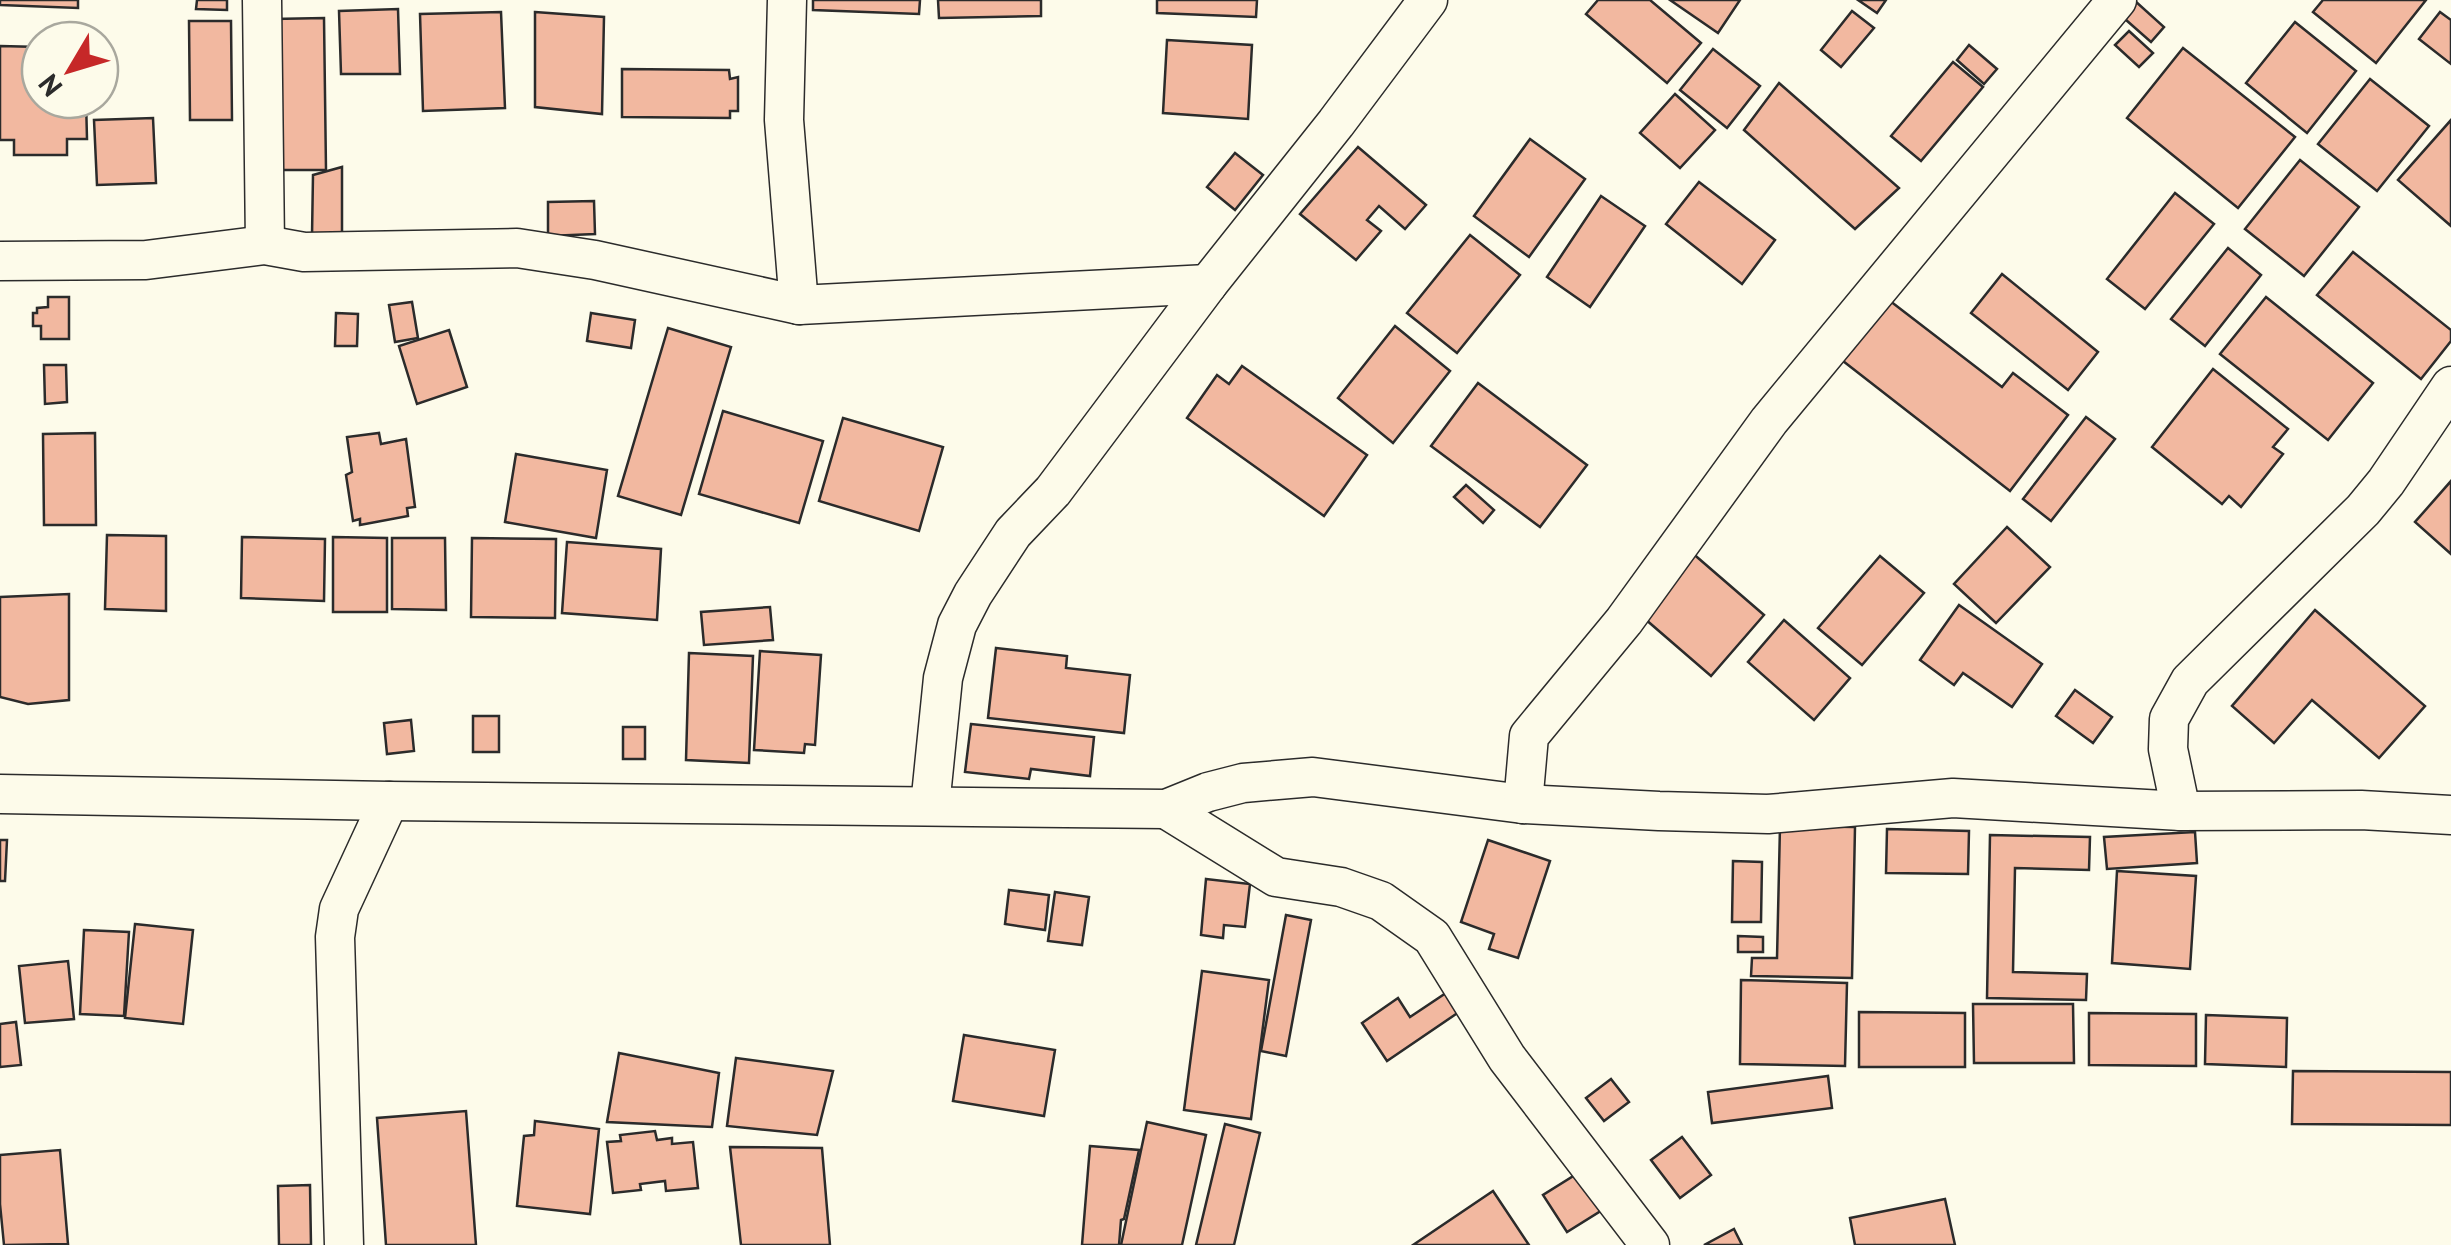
<svg xmlns="http://www.w3.org/2000/svg" width="2451" height="1245" viewBox="0 0 2451 1245" font-family="'PT Sans',sans-serif">
  <rect width="100%" height="100%" fill="#fdfbea"/>
  <g fill="#f2b8a0" stroke="#2b2b2b" stroke-width="2.5">
    <polygon points="0,0 78,0 78,8 0,5"/>
    <polygon points="197,0 227,0 227,10 196,9"/>
    <polygon points="813,0 920,0 919,14 813,10"/>
    <polygon points="938,0 1041,0 1041,16 939,18"/>
    <polygon points="1157,0 1257,0 1256,17 1157,13"/>
    <polygon points="1598,0 1650,0 1701,43 1667,83 1586,14"/>
    <polygon points="1670,0 1740,0 1718,33"/>
    <polygon points="1858,0 1886,0 1877,13"/>
    <polygon points="2134,0 2164,27 2151,42 2117,12"/>
    <polygon points="2323,0 2426,0 2376,63 2313,12"/>
    <polygon points="398,9 400,74 341,74 339,11"/>
    <polygon points="1852,11 1874,28 1841,67 1821,50"/>
    <polygon points="501,12 505,108 423,111 420,14"/>
    <polygon points="535,12 604,17 602,114 535,107"/>
    <polygon points="2440,12 2451,20 2451,64 2419,39"/>
    <polygon points="324,18 326,170 275,170 273,19"/>
    <polygon points="189,21 231,21 232,120 190,120"/>
    <polygon points="2295,22 2356,71 2307,133 2246,83"/>
    <polygon points="2129,31 2153,53 2139,67 2115,45"/>
    <polygon points="1167,40 1252,45 1248,119 1163,113"/>
    <polygon points="1969,45 1997,69 1984,84 1957,60"/>
    <polygon points="0,46 40,47 40,100 86,100 87,139 67,139 67,155 14,155 14,140 0,140"/>
    <polygon points="2183,48 2295,137 2238,208 2127,118"/>
    <polygon points="1713,49 1760,86 1727,128 1680,90"/>
    <polygon points="1953,62 1983,87 1921,161 1891,136"/>
    <polygon points="622,69 729,70 730,79 738,77 738,111 730,111 730,118 622,117"/>
    <polygon points="2370,79 2429,126 2377,191 2318,144"/>
    <polygon points="1779,83 1899,188 1855,229 1744,130"/>
    <polygon points="1675,94 1715,130 1680,168 1640,133"/>
    <polygon points="153,118 156,183 97,185 94,120"/>
    <polygon points="2451,120 2451,226 2398,180"/>
    <polygon points="1530,139 1585,179 1529,257 1474,216"/>
    <polygon points="1358,147 1426,205 1405,229 1379,206 1367,220 1381,231 1356,260 1300,214"/>
    <polygon points="1235,153 1263,175 1235,210 1207,187"/>
    <polygon points="2300,160 2359,207 2304,276 2245,229"/>
    <polygon points="342,167 342,236 312,236 313,175"/>
    <polygon points="1699,182 1775,240 1742,284 1666,224"/>
    <polygon points="2175,193 2214,224 2145,309 2107,279"/>
    <polygon points="1601,196 1645,226 1590,307 1547,277"/>
    <polygon points="594,201 595,234 548,236 548,202"/>
    <polygon points="1470,235 1520,275 1457,353 1407,313"/>
    <polygon points="2228,248 2261,275 2205,346 2171,319"/>
    <polygon points="2353,252 2451,330 2451,341 2421,379 2317,295"/>
    <polygon points="2002,274 2098,352 2068,390 1971,313"/>
    <polygon points="1881,294 2002,387 2013,373 2068,415 2010,491 1834,354"/>
    <polygon points="48,297 69,297 69,339 41,339 41,326 33,326 33,313 37,313 37,308 48,307"/>
    <polygon points="2266,297 2373,383 2328,440 2220,354"/>
    <polygon points="412,302 418,338 395,342 389,305"/>
    <polygon points="336,313 358,314 357,346 335,346"/>
    <polygon points="591,313 635,320 631,348 587,341"/>
    <polygon points="1395,326 1450,371 1393,443 1338,398"/>
    <polygon points="668,328 731,347 681,515 618,496"/>
    <polygon points="449,330 467,387 417,404 399,346"/>
    <polygon points="44,365 66,365 67,402 45,404"/>
    <polygon points="1242,366 1367,455 1324,516 1187,418 1217,375 1229,384"/>
    <polygon points="2213,369 2288,429 2273,447 2283,454 2241,507 2229,496 2222,504 2152,447"/>
    <polygon points="1478,383 1587,465 1540,527 1431,446"/>
    <polygon points="723,411 823,441 799,523 699,494"/>
    <polygon points="2086,417 2115,439 2051,521 2023,499"/>
    <polygon points="843,418 943,447 919,531 819,501"/>
    <polygon points="95,433 96,525 44,525 43,434"/>
    <polygon points="379,433 381,444 406,439 415,507 407,508 408,516 360,525 360,519 353,521 346,475 352,472 347,437"/>
    <polygon points="516,454 607,470 596,538 505,522"/>
    <polygon points="2451,481 2451,554 2415,522"/>
    <polygon points="1466,485 1494,510 1483,523 1454,497"/>
    <polygon points="2007,527 2050,567 1996,623 1954,584"/>
    <polygon points="107,535 166,536 166,611 105,609"/>
    <polygon points="242,537 325,539 324,601 241,598"/>
    <polygon points="333,537 387,538 387,612 333,612"/>
    <polygon points="392,538 445,538 446,610 392,609"/>
    <polygon points="472,538 556,539 555,618 471,617"/>
    <polygon points="567,542 661,549 657,620 562,613"/>
    <polygon points="1690,551 1764,615 1711,676 1637,612"/>
    <polygon points="1880,556 1924,593 1862,665 1818,628"/>
    <polygon points="69,594 69,700 28,704 0,697 0,597"/>
    <polygon points="1959,605 2042,664 2012,707 1963,673 1954,685 1920,660"/>
    <polygon points="770,607 773,640 704,645 701,612"/>
    <polygon points="2315,610 2425,706 2379,758 2312,700 2274,743 2232,706"/>
    <polygon points="1784,620 1850,678 1814,720 1748,662"/>
    <polygon points="996,648 1067,656 1066,668 1130,675 1124,733 988,718"/>
    <polygon points="760,651 821,655 815,745 805,744 804,753 754,750"/>
    <polygon points="689,653 753,656 749,763 686,760"/>
    <polygon points="2075,690 2112,717 2093,743 2056,716"/>
    <rect x="473" y="716" width="26" height="36"/>
    <polygon points="411,720 414,751 387,754 384,723"/>
    <polygon points="971,724 1094,737 1090,776 1031,769 1029,779 965,772"/>
    <rect x="623" y="727" width="22" height="32"/>
    <polygon points="1780,826 1855,827 1852,978 1751,976 1752,958 1777,958"/>
    <polygon points="1887,829 1969,831 1968,874 1886,873"/>
    <polygon points="2195,832 2197,863 2107,869 2104,837"/>
    <polygon points="1990,835 2090,837 2089,870 2015,868 2013,972 2087,974 2086,1000 1987,998"/>
    <polygon points="0,840 7,840 5,881 0,881"/>
    <polygon points="1488,840 1550,861 1518,958 1489,949 1494,934 1461,922"/>
    <polygon points="1733,861 1762,862 1761,922 1732,922"/>
    <polygon points="2117,871 2196,876 2190,969 2112,963"/>
    <polygon points="1206,879 1250,884 1245,927 1224,925 1223,938 1201,935"/>
    <polygon points="1009,890 1049,895 1045,930 1005,924"/>
    <polygon points="1055,892 1089,897 1082,945 1048,941"/>
    <polygon points="1286,915 1311,920 1286,1056 1261,1051"/>
    <polygon points="135,924 193,930 183,1024 125,1018"/>
    <polygon points="84,930 129,932 124,1016 80,1014"/>
    <polygon points="1738,936 1763,937 1763,952 1738,952"/>
    <polygon points="68,961 74,1019 25,1023 19,966"/>
    <polygon points="1202,971 1269,980 1251,1119 1184,1110"/>
    <polygon points="1741,980 1847,983 1845,1066 1740,1064"/>
    <polygon points="1446,993 1459,1012 1387,1061 1362,1023 1398,998 1410,1017"/>
    <polygon points="1973,1004 2073,1004 2074,1063 1974,1063"/>
    <polygon points="1859,1012 1965,1013 1965,1067 1859,1067"/>
    <polygon points="2089,1013 2196,1014 2196,1066 2089,1065"/>
    <polygon points="2206,1015 2287,1018 2286,1067 2205,1064"/>
    <polygon points="16,1022 21,1065 0,1067 0,1024"/>
    <polygon points="964,1035 1055,1050 1044,1116 953,1101"/>
    <polygon points="619,1053 719,1073 712,1127 607,1122"/>
    <polygon points="736,1058 833,1071 817,1135 727,1126"/>
    <polygon points="2293,1071 2451,1072 2451,1125 2292,1124"/>
    <polygon points="1828,1076 1832,1108 1712,1123 1708,1092"/>
    <polygon points="1611,1079 1629,1102 1604,1121 1586,1098"/>
    <polygon points="466,1111 476,1245 386,1245 377,1118"/>
    <polygon points="535,1121 599,1129 590,1214 517,1206 524,1136 534,1135"/>
    <polygon points="1147,1122 1206,1135 1182,1245 1121,1245"/>
    <polygon points="1225,1124 1260,1133 1234,1245 1196,1245"/>
    <polygon points="655,1131 657,1140 672,1138 672,1144 693,1142 698,1188 666,1191 665,1181 640,1184 641,1190 613,1193 607,1142 621,1141 620,1135"/>
    <polygon points="1682,1137 1711,1175 1680,1198 1651,1160"/>
    <polygon points="1090,1146 1139,1150 1124,1219 1121,1220 1119,1245 1082,1245"/>
    <polygon points="730,1147 822,1148 830,1245 741,1245"/>
    <polygon points="60,1150 68,1244 4,1245 0,1204 0,1155"/>
    <polygon points="1583,1170 1607,1207 1567,1232 1543,1195"/>
    <polygon points="310,1185 311,1245 279,1245 278,1186"/>
    <polygon points="1493,1191 1529,1245 1413,1245"/>
    <polygon points="1945,1199 1955,1245 1855,1245 1850,1218"/>
    <polygon points="1734,1229 1742,1245 1704,1245"/>
  </g>
  <g fill="none" stroke-linecap="round" stroke-linejoin="round">
    <g stroke="#2b2b2b" stroke-width="41">
      <g id="street">
        <polyline points="262,0 265,245"/>
        <polyline points="787,0 784,120 799,305"/>
        <polyline points="0,261 146,260 265,245 304,252 517,248 595,260 799,305 1208,284"/>
        <polyline points="0,794 389,801 1166,809 1208,792 1243,783 1313,777 1523,804 1659,811 1768,814 1953,798 2181,811 2361,810 2451,815"/>
        <polyline points="1523,804 1529,736 1624,621 1769,421 2117,0"/>
        <polyline points="930,806 943,678 957,625 973,594 1013,533 1053,491 1208,284 1336,123 1428,0"/>
        <polyline points="1166,809 1276,877 1341,887 1381,901 1432,937 1507,1058 1650,1245"/>
        <polyline points="2181,811 2168,749 2169,719 2190,681 2363,510 2386,482 2451,386"/>
        <polyline points="344,1245 335,937 339,909 389,801"/>
      </g>
    </g>
    <use href="#street" stroke="#fdfbea" stroke-width="38"/>
  </g>
  <g transform="translate(70 70) rotate(232)"><circle r="48" fill="#fdfbea" stroke="#a9a89e" stroke-width="2.5"/>
  <path d="M0-8L18 38L0 25L-18 38Z" fill="#c62828"/>
  <text y="-15" font-size="28" font-weight="bold" text-anchor="middle" fill="#2b2b2b">N</text>
  </g>
</svg>
